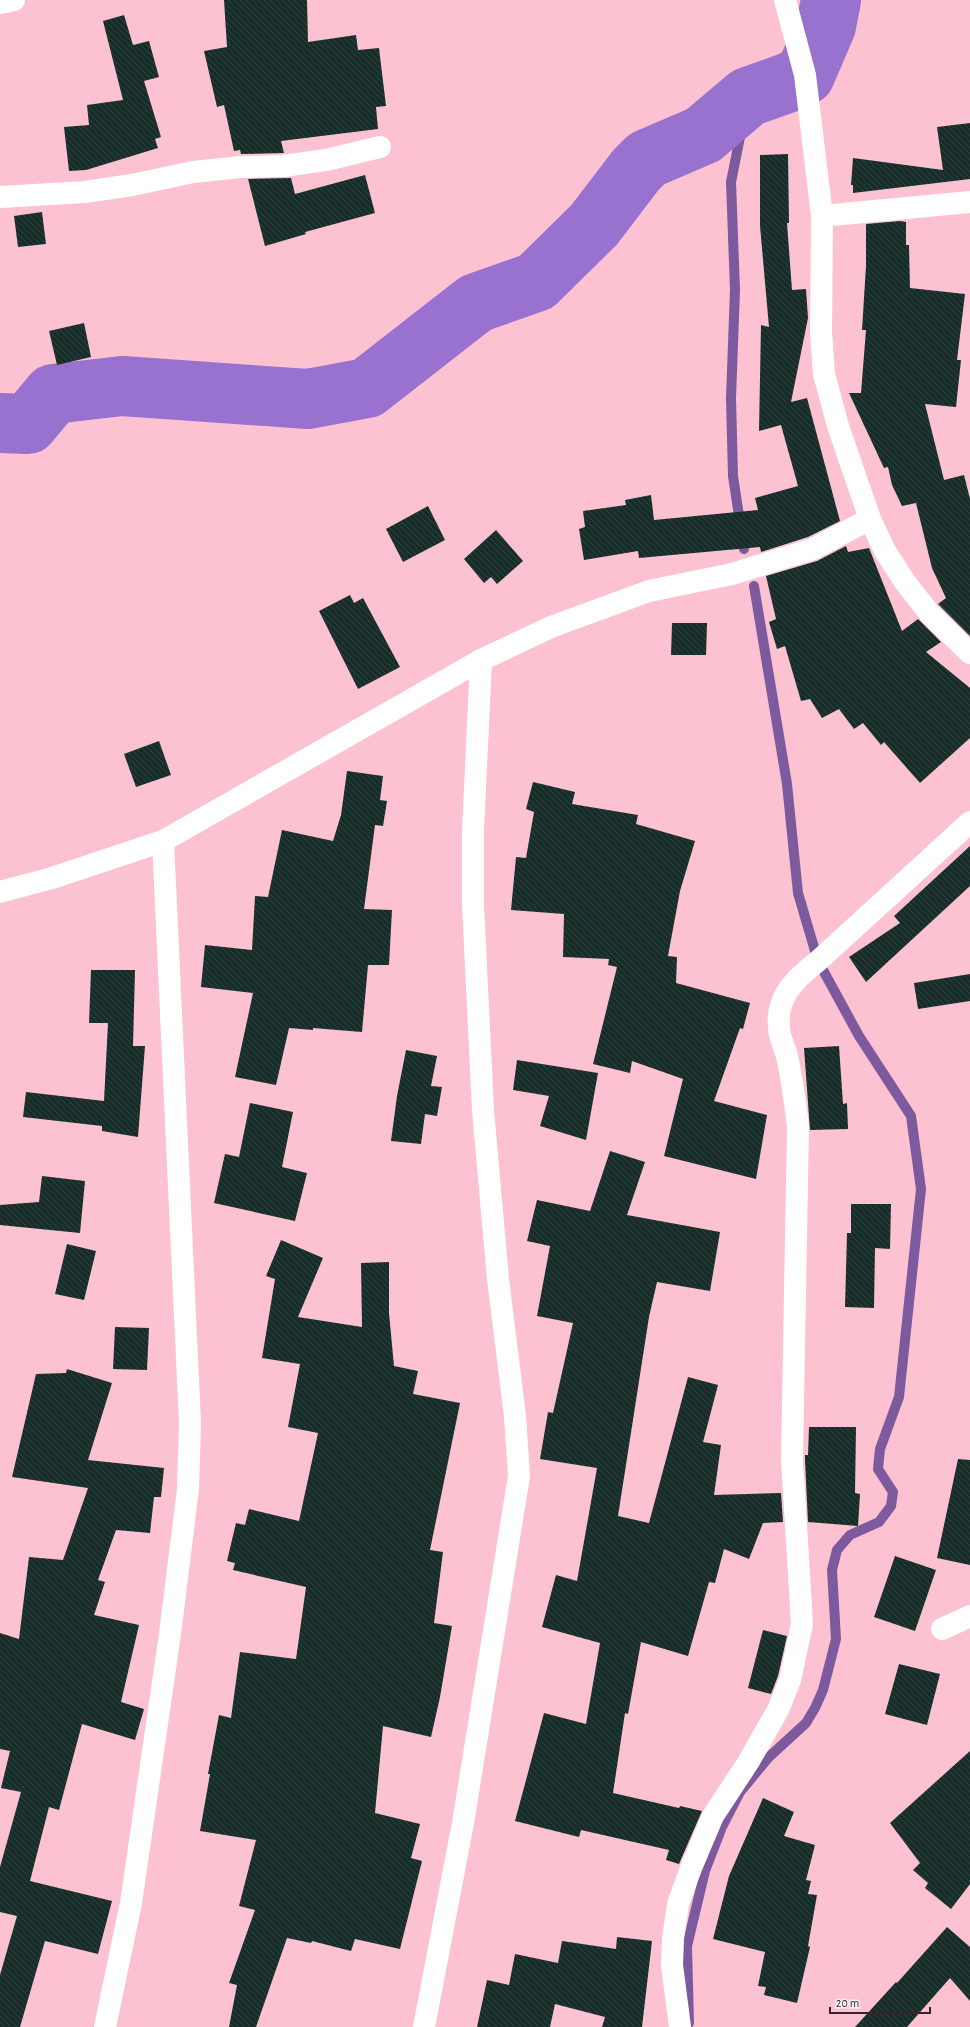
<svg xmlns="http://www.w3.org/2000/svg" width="970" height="2027" viewBox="0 0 970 2027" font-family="'Alegreya Sans',sans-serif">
  <defs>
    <pattern id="building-back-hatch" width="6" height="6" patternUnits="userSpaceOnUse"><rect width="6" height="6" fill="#172d29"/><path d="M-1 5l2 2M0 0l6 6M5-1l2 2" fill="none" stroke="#31423f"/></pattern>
  </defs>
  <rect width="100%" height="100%" fill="#fcc2d1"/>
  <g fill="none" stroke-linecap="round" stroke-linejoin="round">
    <g stroke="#7d599d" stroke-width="10">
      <polyline points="744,549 733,476 731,398 735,290 731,182 748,97"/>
      <polyline points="689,2023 687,1946 705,1871 722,1827 740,1792 769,1757 806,1723 815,1708 823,1690 836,1639 832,1570 837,1550 850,1535 879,1522 891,1506 893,1492 878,1469 880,1449 899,1397 921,1189 911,1116 859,1036 818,961 798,893 787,784 754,586"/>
    </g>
    <polyline stroke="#9971cf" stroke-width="60" points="0,423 28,424 53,394 122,386 308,399 367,388 476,303 536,282 594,225 636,170 647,159 703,135 748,97 790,82 805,75 826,26 831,0"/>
  </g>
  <g fill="url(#building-back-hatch)">
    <polygon points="224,0 307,0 308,42 356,35 358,50 379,48 386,106 376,107 378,129 281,141 284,153 241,154 240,150 234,151 224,105 217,107 204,51 227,47"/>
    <polygon points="124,15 133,45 149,41 159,77 144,81 161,137 155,139 158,148 86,170 69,171 64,127 89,125 87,105 123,100 103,21"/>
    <polygon points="970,123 970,179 853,193 853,185 851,185 853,158 943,170 937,127"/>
    <polygon points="788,154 789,223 787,223 792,290 806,289 808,318 791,402 807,398 840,521 808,537 761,552 760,547 639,558 638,551 584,560 579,529 585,527 583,511 626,505 625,500 651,495 654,520 758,510 755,498 798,486 781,425 759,431 761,325 769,327 760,226 760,155"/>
    <polygon points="365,175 375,213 305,232 306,234 265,246 248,179 291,178 295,194"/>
    <polygon points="42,212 46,244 18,247 14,216"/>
    <polygon points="900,221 906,222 906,245 909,245 910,288 965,294 957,360 961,360 956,407 925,404 944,480 964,475 970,499 970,636 938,604 946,598 932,568 916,503 902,506 892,485 888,467 884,468 849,393 861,393 866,330 862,330 866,266 866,224"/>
    <polygon points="84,323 91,357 57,365 49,331"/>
    <polygon points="428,506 445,540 403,562 386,529"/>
    <polygon points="496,530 523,561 497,584 491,577 484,583 464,559"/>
    <polygon points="846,546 848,552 869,548 902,631 918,619 941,642 926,652 970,688 970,738 920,783 884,742 881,745 863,723 854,729 839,709 822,718 810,699 801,701 785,646 777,649 769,622 776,619 766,576 817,561"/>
    <polygon points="350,595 354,603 363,598 400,667 358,689 319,611"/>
    <polygon points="672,623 707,623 706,655 671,655"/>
    <polygon points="159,741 171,775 136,787 124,754"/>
    <polygon points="347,771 383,776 380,800 387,801 383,826 375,825 364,909 392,910 389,965 368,965 362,1032 313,1028 313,1030 289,1028 276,1085 235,1077 253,993 201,987 205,945 252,950 255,896 268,897 282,830 333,841 341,815"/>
    <polygon points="533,782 575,792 572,804 638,815 636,824 695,841 680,891 668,956 677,957 676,983 750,1003 743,1029 740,1028 714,1101 767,1115 756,1179 664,1156 683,1079 632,1061 630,1073 593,1064 617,967 608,965 609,959 563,957 564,914 511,910 516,857 526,858 534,812 526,809"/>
    <polygon points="970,846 970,886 866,982 849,957 900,923 894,916"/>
    <polygon points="91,970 135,970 133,1046 145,1046 138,1137 102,1131 102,1126 23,1117 26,1092 104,1101 108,1023 89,1023"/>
    <polygon points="970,974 970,1001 918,1009 914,983"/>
    <polygon points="839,1046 843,1104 847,1103 848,1129 810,1130 804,1048"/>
    <polygon points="406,1050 437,1056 431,1086 442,1087 437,1116 425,1114 421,1144 391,1141 397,1096"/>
    <polygon points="517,1060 598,1073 586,1140 540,1126 549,1096 513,1090"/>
    <polygon points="250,1103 293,1112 282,1167 307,1173 295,1221 214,1203 225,1154 239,1157"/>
    <polygon points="610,1151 645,1162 627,1215 720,1232 710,1291 657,1282 649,1317 618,1516 649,1523 688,1377 718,1385 703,1442 721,1445 714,1495 781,1493 783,1522 763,1523 749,1559 724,1549 715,1583 709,1582 688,1656 641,1642 628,1714 625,1713 613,1793 679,1808 680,1806 702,1811 679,1864 666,1860 669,1850 581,1830 579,1837 515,1821 544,1713 586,1724 600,1643 542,1627 556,1575 577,1581 597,1468 540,1459 548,1412 553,1413 573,1323 537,1316 550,1246 527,1241 537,1200 590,1211"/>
    <polygon points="42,1176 85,1181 80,1233 0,1225 0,1205 39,1202"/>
    <polygon points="851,1204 891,1204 890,1249 875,1248 874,1308 845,1307 847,1233 851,1233"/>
    <polygon points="281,1240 323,1258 298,1317 362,1327 361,1263 389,1262 389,1313 394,1366 418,1371 413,1394 460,1403 430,1550 443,1552 434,1623 452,1626 440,1697 431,1737 383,1726 375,1813 420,1824 411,1858 422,1861 400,1949 355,1939 351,1951 312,1941 311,1943 287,1938 256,2027 229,2027 237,1985 229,1983 255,1910 239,1906 256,1840 200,1831 210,1774 208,1774 219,1715 231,1718 240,1652 296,1659 306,1587 233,1570 235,1563 227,1561 236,1523 245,1525 249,1509 299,1521 318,1433 288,1427 300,1364 262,1358 275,1279 266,1276"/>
    <polygon points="67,1244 96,1251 84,1300 55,1294"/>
    <polygon points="115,1327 149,1328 147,1370 113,1369"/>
    <polygon points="67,1369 112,1383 88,1460 164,1468 161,1497 154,1497 150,1533 116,1530 98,1580 105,1582 94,1615 139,1625 121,1702 144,1709 135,1740 82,1724 59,1810 49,1807 30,1881 112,1901 98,1954 45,1941 20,2027 0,2027 0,1975 17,1916 0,1912 0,1867 21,1792 1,1788 10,1751 0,1749 0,1633 19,1639 29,1557 63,1560 88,1488 12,1477 36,1374 66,1373"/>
    <polygon points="809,1427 856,1427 855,1493 860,1494 858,1526 808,1522 805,1460 805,1455 808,1455"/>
    <polygon points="958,1459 970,1460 970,1565 937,1558"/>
    <polygon points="895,1556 936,1570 915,1631 874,1617"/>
    <polygon points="763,1630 787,1636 778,1676 771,1694 748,1688"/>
    <polygon points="899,1664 940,1674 927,1725 885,1714"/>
    <polygon points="970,1751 970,1884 951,1909 925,1888 928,1883 913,1870 920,1863 890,1823"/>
    <polygon points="763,1798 794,1812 784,1836 815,1845 806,1880 811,1881 808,1894 817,1895 808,1946 810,1947 797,2003 764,1995 766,1987 758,1986 765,1952 713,1939 729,1876"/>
    <polygon points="947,1927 970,1947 970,2001 950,1978 907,2027 855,2027 896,1982 897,1983"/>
    <polygon points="617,1937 652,1941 642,2027 602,2027 605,2017 555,2004 550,2027 477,2027 487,1980 509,1985 515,1954 558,1963 562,1941 616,1949"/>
  </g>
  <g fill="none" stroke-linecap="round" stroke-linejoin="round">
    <g stroke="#fff" stroke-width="22">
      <polyline points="785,0 805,75 822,216 821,332 824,374 838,426 870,519 885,551 905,582 930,614 970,653"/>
      <polyline points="0,3 14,0"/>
      <polyline points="0,197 85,192 132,185 193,172 241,167 283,166 326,160 380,147"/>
      <polyline points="822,216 970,202"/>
      <polyline points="0,892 52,878 163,841 481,660 551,627 649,591 732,574 813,549 870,519"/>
      <polyline points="942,1629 970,1616"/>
      <polyline points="105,2027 131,1903 170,1634 188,1489 190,1423 163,841"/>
      <polyline points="424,2027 463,1823 519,1476 515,1416 498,1279 483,1110 473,905 473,831 481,660"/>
      <path d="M680,2027l-8,-62 1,-26 5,-35 13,-36 22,-52 36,-55 29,-51 12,-30 12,-56 -10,-164 6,-334c-3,-24 -6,-47 -11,-70 -2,-7 -5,-14 -7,-21 -7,-35 13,-55 38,-74l152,-139"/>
    </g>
  </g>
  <path d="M830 2007v6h100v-6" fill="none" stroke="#3b2128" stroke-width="2"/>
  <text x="836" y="2007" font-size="12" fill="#3b2128" stroke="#faf3f4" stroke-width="3" paint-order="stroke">20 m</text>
</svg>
